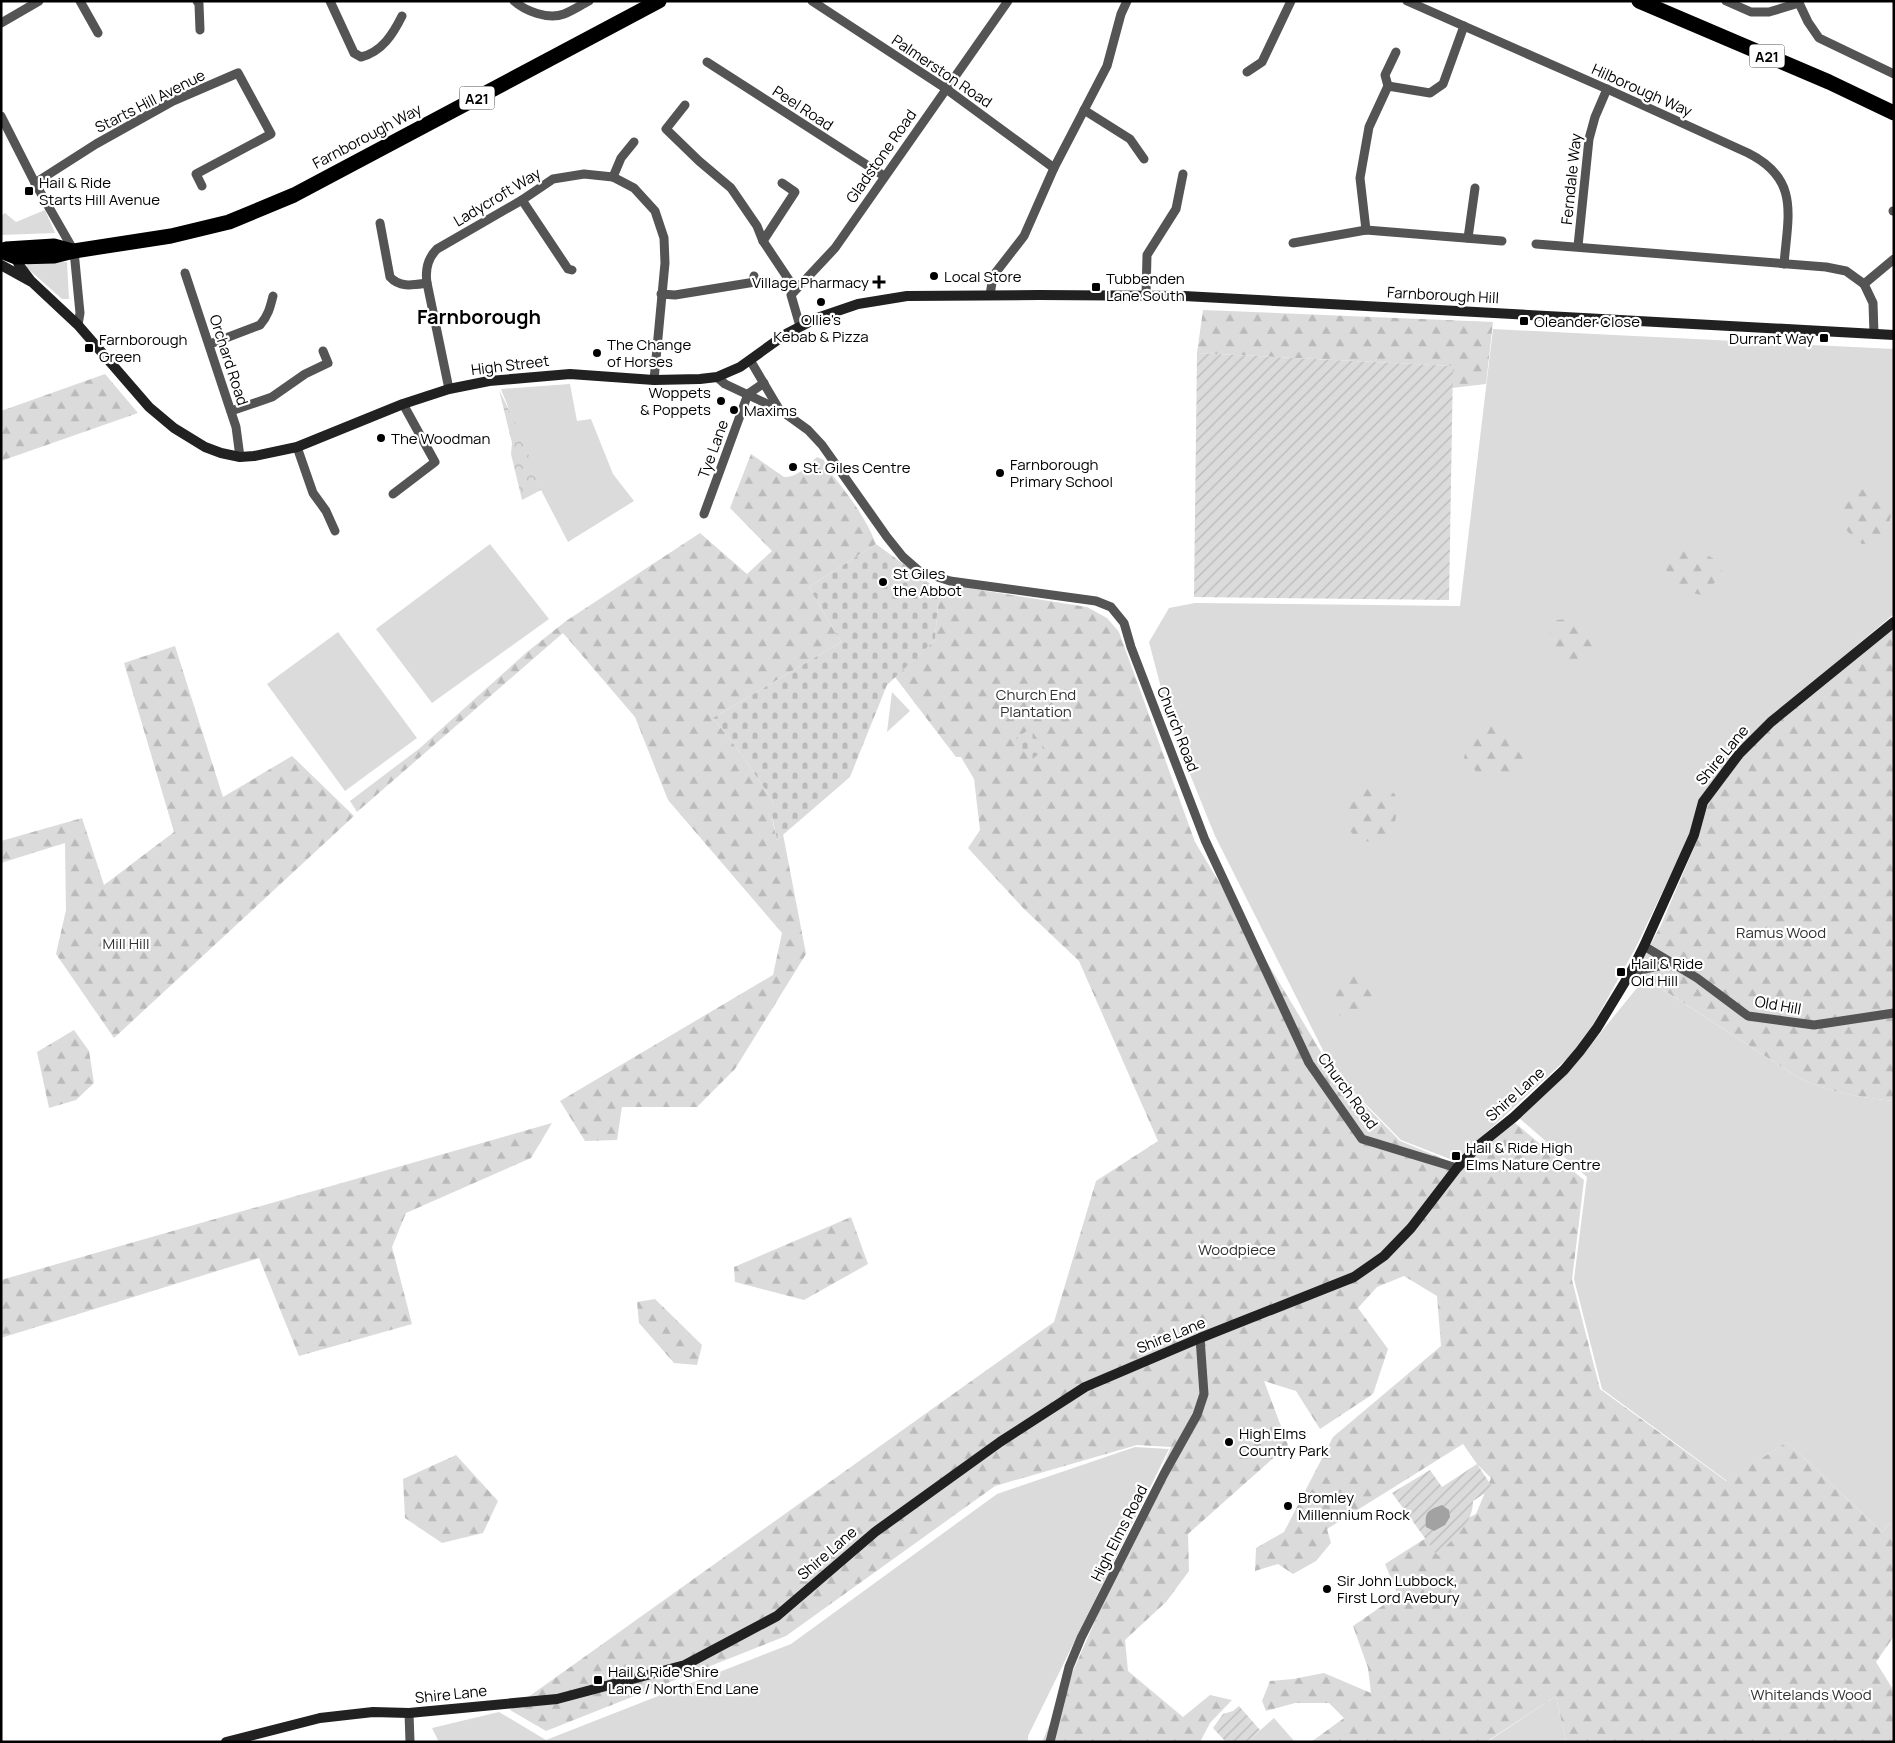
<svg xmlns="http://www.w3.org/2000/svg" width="1895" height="1743" viewBox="0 0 1895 1743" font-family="Manrope,sans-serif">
  <defs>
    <pattern id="forest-firs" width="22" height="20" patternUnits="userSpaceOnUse" patternTransform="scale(1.25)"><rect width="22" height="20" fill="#dbdbdb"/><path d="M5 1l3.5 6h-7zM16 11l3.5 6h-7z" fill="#bababa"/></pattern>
    <pattern id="cemetery-stones" width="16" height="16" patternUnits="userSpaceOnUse" patternTransform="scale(1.25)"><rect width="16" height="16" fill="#dbdbdb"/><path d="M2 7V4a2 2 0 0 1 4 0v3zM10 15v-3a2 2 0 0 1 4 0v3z" fill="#bababa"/></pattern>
    <pattern id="park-crowns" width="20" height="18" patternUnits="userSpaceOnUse" patternTransform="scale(1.25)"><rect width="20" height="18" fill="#dbdbdb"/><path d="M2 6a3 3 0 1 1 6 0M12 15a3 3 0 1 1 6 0" fill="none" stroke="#bababa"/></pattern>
    <pattern id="garden-furrows" width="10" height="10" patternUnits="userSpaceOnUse" patternTransform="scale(1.25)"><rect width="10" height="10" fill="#dbdbdb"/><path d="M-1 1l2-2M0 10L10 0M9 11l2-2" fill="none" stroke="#bababa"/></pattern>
  </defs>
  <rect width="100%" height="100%" fill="#fff"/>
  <g fill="#dbdbdb">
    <polygon points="45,210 55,233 1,235 1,216 5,213 16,222"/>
    <polygon points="28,262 67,262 69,299 62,299 26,267"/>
    <polygon points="1493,329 1894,349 1894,614 1762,725 1691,832 1636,947 1594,1023 1570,1056 1455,1161 1401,1140 1334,1072 1215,836 1172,730 1149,642 1169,608 1195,603 1460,606"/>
    <polygon points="570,384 577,421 591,419 613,474 634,501 568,542 541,490 501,389"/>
    <polygon points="490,544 549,619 432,703 376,629"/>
    <polygon points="338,632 417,738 345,791 267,684"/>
    <polygon points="892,692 910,711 887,732"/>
    <path d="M1645,978l154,100c33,15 59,19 95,23v418l-12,13 -95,-90 -60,39 -125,-92 -28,-110 13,-102 -68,-59 48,-44z"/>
    <polygon points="1135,1447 1169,1449 1028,1736 1028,1742 439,1742 432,1728 499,1712 546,1740 791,1644 997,1494"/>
    <polygon points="1556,1696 1566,1742 1487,1742"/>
    <polygon points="1274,1718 1295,1742 1247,1742"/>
  </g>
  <g fill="url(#forest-firs)">
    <polygon points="1203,310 1493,322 1486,384 1452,388 1452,366 1197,353"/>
    <polygon points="105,374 138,413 1,461 1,411"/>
    <path d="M751,454l33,23c13,1 24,-12 33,-20l7,3c1,9 12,18 17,26 14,18 27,37 35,58l-67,43 32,55 -128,76 26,33 34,50c-3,14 1,25 4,39l6,-6 23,120 -71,115 -38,38h-75l-5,33 -32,1 -25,-40 213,-126 9,-42 -114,-133 -33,-83 -72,-84 -206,179 -7,-11 70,-53 107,-96 39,-31 134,-88 47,41 25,-23 -42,-43z"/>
    <path d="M1866,487l26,16c0,16 -5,27 -13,40l-17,1 -14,-12 -10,-15 6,-16z"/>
    <path d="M1687,543l32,19 4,13c-7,4 -12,13 -19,20l-14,-2 -15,-6 -10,-19 6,-17z"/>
    <polygon points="955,586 1087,607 1107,618 1119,632 1195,842 1333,1072 1400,1141 1456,1164 1466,1166 1481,1150 1515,1123 1584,1180 1572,1280 1600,1389 1726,1481 1787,1442 1882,1532 1894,1519 1894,1636 1876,1662 1894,1691 1894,1742 1566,1742 1556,1696 1486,1742 1311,1742 1344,1718 1329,1703 1295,1703 1266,1711 1262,1701 1270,1681 1293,1679 1324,1673 1371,1693 1368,1668 1353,1626 1398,1595 1385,1564 1426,1538 1476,1514 1491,1478 1477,1464 1463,1444 1327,1529 1331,1543 1316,1561 1293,1574 1278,1564 1255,1571 1256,1548 1284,1532 1333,1437 1441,1346 1437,1296 1404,1276 1377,1287 1358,1308 1388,1349 1373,1394 1320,1429 1296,1391 1264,1381 1288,1445 1188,1534 1189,1571 1166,1602 1125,1640 1128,1671 1183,1717 1210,1695 1232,1700 1210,1723 1200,1742 1042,1742 1171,1447 1137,1445 995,1486 786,1636 546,1731 510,1710 1054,1322 1096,1181 1158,1141 1079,961 1023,908 968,848 980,830 974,779 961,757 956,757 895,677 935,640 939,590 942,593"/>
    <polygon points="1569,619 1582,628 1588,628 1596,637 1593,647 1586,652 1581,667 1573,669 1548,647 1548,637 1557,620"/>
    <path d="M1894,627v474c-37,-4 -62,-8 -95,-23l-163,-106 25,-47 38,-89 8,-32 35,-48 35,-33z"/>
    <polygon points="175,646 223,797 292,756 354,816 114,1038 56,954 66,910 65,843 1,863 1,841 82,818 104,885 174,832 124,663"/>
    <polygon points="1497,724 1511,731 1514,745 1523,758 1515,773 1501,777 1480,776 1464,758 1470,733"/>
    <polygon points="1381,786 1395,794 1397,810 1393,835 1380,842 1360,841 1347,828 1347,807 1353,792"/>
    <path d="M1356,974l11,9 9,14c-9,19 -17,21 -37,18l-9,-24 7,-10z"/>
    <polygon points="74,1030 89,1051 94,1083 76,1100 49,1108 37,1052"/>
    <polygon points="552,1123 531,1158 406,1213 392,1247 412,1324 299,1356 259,1258 1,1338 1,1280"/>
    <polygon points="851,1217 868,1264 804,1300 735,1282 734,1267"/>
    <polygon points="655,1299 702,1345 697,1365 674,1363 639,1323 637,1302"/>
    <polygon points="456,1455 498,1501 483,1533 442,1543 405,1518 403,1479"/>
  </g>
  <g fill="url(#cemetery-stones)">
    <polygon points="876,544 939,590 935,640 887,685 850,777 777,840 771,811 773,801 739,751 713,718 841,642 809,587"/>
    <polygon points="1030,729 1045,749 1030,761 1016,738"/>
  </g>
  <polygon fill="url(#park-crowns)" points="499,390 522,436 541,490 522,500 511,454 512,443"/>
  <g fill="url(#garden-furrows)">
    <polygon points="1197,353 1453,366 1449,600 1194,597"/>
    <path d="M1477,1464l16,24 -20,13c0,25 -22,37 -35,55l-46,-63 38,-23 12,17z"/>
    <polygon points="1239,1706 1260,1730 1247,1742 1226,1742 1213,1728 1223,1714 1233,1711"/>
  </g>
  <path fill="#a2a2a2" d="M1442,1505l7,5 1,7 -5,8 -11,6 -8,-4c-2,-16 3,-17 16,-22z"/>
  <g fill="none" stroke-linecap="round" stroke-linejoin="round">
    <g stroke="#545454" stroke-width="9">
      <polyline points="80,1 98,33"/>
      <polyline points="197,1 199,4 200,30"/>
      <path d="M330,1l24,52 7,4c21,-5 32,-23 41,-41"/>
      <path d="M514,1c11,10 34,19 50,13 8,-3 17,-9 25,-13"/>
      <polyline points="812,1 945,88 1054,168"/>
      <path d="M1407,1l200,88 141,64c52,26 40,62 36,111"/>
      <polyline points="1726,1 1751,12 1769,12 1799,3"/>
      <polyline points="1799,3 1808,22 1819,38 1894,74"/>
      <polyline points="1,23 39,1"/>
      <polyline points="707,62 884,176"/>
      <polyline points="1247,72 1262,62 1291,1"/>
      <polyline points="1388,86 1385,75 1396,52"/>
      <polyline points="685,105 666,129 699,161 731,188 757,226 763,241 795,289"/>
      <polyline points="1084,110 1130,139 1144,159"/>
      <polyline points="1,116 35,183 74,251 80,313 78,325"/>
      <polyline points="613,177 621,158 634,142"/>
      <polyline points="35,183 96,144 173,101 238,73 271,134 196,174 202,186"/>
      <polyline points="522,200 568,269 572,270"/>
      <polyline points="1893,211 1894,211"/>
      <path d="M380,223l10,54c10,11 23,8 37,6"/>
      <polyline points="1366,230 1360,178 1369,127 1388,86 1430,93 1443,84 1464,26"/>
      <polyline points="1468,238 1475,188"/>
      <polyline points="763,241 795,192 782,183"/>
      <polyline points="1293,243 1366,230 1502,241"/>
      <polyline points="1536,244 1826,267 1846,271 1864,284"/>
      <polyline points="1578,246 1589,139 1595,117 1607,89"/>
      <polyline points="185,273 236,427 240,457"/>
      <polyline points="661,294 675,295 755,282 754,276"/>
      <polyline points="990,295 993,276 1024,236 1054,168 1107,66 1121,14 1127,1"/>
      <polyline points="1146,296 1147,255 1176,209 1183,174"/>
      <polyline points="800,326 791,295 835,248 1008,1"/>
      <polyline points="1874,334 1873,303 1864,284 1894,259"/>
      <path d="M210,344l50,-19c8,-9 10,-17 13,-29"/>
      <polyline points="750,360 779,409 808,430 822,445 887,537 903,557 919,571 950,581 1096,601 1111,607 1124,623 1131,647 1205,840 1309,1063 1362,1139 1457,1168"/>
      <polyline points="717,377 725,384 778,409"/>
      <path d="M449,389l-22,-106c-2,-13 0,-24 10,-34l85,-49 31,-21 31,-5 29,3 21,11 21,23 9,27 1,25 -11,117"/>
      <polyline points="231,411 272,397 305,374 328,363 323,351"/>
      <polyline points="297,447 313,493 326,511 335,531"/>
      <polyline points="393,494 435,462 403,404"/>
      <polyline points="704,514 748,394 764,383"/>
      <polyline points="1644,946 1697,978 1748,1016 1814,1025 1894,1013"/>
      <polyline points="1631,972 1672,963"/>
      <polyline points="409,1713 410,1742"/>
      <polyline points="1050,1742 1069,1667 1081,1638 1164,1474 1197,1415 1204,1394 1200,1338"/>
    </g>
    <g stroke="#212121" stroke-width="10">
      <polyline points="14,253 19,265 31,281 78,325 149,407 174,428 205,447 221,453 240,457 254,456 297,447 403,404 449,389 489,381 570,374 654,380 700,379 717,377 740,367 786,334 817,318 858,304 907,296 1039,295 1184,296 1894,335"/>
      <polyline points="1,265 30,281"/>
      <polyline points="226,1742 320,1718 373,1712 409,1713 557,1699 685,1665 777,1616 875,1532 1000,1442 1085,1387 1200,1338 1354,1277 1384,1256 1411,1228 1457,1168 1478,1146 1514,1117 1564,1070 1580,1051 1597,1028 1631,972 1644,946 1694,835 1703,802 1739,754 1771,722 1894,622"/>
    </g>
    <g stroke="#000" stroke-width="15">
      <polyline points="1639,1 1829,82 1894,113"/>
      <polyline points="6,249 54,246 72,251"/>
      <polyline points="1,251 16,257 54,256 74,251 171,236 229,222 294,195 659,1"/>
    </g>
  </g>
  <g fill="#000" stroke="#fff" stroke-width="2">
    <rect x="24" y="186" width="10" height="10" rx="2.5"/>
    <circle cx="934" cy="276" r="5"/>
    <path d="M876.5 274.5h5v5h5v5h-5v5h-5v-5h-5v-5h5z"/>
    <rect x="1091" y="282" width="10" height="10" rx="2.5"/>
    <circle cx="821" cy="302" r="5"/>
    <rect x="1519" y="316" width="10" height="10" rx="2.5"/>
    <rect x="1819" y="333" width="10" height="10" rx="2.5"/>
    <rect x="84" y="343" width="10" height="10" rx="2.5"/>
    <circle cx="597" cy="353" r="5"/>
    <circle cx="721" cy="401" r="5"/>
    <circle cx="734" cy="410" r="5"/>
    <circle cx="381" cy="438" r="5"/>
    <circle cx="793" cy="467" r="5"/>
    <circle cx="1000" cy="473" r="5"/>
    <circle cx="883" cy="582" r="5"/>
    <rect x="1616" y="967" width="10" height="10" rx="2.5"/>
    <rect x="1451" y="1151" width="10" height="10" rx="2.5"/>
    <circle cx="1229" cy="1442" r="5"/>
    <circle cx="1288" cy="1506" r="5"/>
    <circle cx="1327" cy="1589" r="5"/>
    <rect x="593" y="1675" width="10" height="10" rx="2.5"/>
  </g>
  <g text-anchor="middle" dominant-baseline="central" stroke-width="4.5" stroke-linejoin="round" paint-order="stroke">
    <g fill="#fff" stroke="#4c4c4c" stroke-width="1">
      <rect x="1749.5" y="44.5" width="35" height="23" rx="4"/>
      <rect x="459.5" y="86.5" width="35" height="23" rx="4"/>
    </g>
    <g font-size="14" font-weight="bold" fill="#000">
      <text x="1767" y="56">A21</text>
      <text x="477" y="98">A21</text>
    </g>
    <g font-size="15" fill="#000" stroke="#fff">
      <text transform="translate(942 71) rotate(34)">Palmerston Road</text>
      <text transform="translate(1642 90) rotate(24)">Hilborough Way</text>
      <text transform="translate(150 101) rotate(-27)">Starts Hill Avenue</text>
      <text transform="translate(803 108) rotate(33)">Peel Road</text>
      <text transform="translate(367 136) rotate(-28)">Farnborough Way</text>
      <text transform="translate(881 156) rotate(-55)">Gladstone Road</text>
      <text transform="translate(1571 179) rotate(-84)">Ferndale Way</text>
      <text transform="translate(497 197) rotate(-31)">Ladycroft Way</text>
      <text transform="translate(1443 295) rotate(3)">Farnborough Hill</text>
      <text transform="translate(229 360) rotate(72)">Orchard Road</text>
      <text transform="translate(510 365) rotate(-7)">High Street</text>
      <text transform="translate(713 449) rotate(-70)">Tye Lane</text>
      <text transform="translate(1178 729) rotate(69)">Church Road</text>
      <text transform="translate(1722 755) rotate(-50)">Shire Lane</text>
      <text transform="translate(1778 1005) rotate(10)">Old Hill</text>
      <text transform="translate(1348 1091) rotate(54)">Church Road</text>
      <text transform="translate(1515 1094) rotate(-42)">Shire Lane</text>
      <text transform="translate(1171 1335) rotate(-22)">Shire Lane</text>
      <text transform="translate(1119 1533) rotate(-63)">High Elms Road</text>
      <text transform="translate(827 1553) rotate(-41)">Shire Lane</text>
      <text transform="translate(451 1694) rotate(-6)">Shire Lane</text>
    </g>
    <g font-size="15" fill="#000" stroke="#fff" text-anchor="start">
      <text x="39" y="182">Hail &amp; Ride<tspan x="39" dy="17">Starts Hill Avenue</tspan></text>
      <text x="944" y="276">Local Store</text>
      <text x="1106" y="278">Tubbenden<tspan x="1106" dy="17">Lane South</tspan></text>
      <text x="869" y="282" text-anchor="end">Village Pharmacy</text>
      <text x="821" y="319" text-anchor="middle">Ollie's<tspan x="821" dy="17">Kebab &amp; Pizza</tspan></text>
      <text x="1534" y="321">Oleander Close</text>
      <text x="1814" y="338" text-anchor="end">Durrant Way</text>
      <text x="99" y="339">Farnborough<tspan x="99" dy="17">Green</tspan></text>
      <text x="607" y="344">The Change<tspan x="607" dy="17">of Horses</tspan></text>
      <text x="711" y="392" text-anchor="end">Woppets<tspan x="711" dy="17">&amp; Poppets</tspan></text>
      <text x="744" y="410">Maxims</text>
      <text x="391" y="438">The Woodman</text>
      <text x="1010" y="464">Farnborough<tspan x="1010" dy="17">Primary School</tspan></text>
      <text x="803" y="467">St. Giles Centre</text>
      <text x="893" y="573">St Giles<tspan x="893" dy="17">the Abbot</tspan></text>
      <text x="1631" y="963">Hail &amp; Ride<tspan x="1631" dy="17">Old Hill</tspan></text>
      <text x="1466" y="1147">Hail &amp; Ride High<tspan x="1466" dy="17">Elms Nature Centre</tspan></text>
      <text x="1239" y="1433">High Elms<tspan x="1239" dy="17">Country Park</tspan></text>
      <text x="1298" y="1497">Bromley<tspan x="1298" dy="17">Millennium Rock</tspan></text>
      <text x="1337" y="1580">Sir John Lubbock,<tspan x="1337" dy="17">First Lord Avebury</tspan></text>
      <text x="608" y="1671">Hail &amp; Ride Shire<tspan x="608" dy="17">Lane / North End Lane</tspan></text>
    </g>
    <g font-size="15" fill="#323232" stroke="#fff">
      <text x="1036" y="694">Church End<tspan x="1036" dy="17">Plantation</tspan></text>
      <text x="1781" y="932">Ramus Wood</text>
      <text x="126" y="943">Mill Hill</text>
      <text x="1237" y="1249">Woodpiece</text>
      <text x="1811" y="1694">Whitelands Wood</text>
    </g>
    <g font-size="20" font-weight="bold" fill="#000" stroke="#fff">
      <text x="479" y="316">Farnborough</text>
    </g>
  </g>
  <rect width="1895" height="1743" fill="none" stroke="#000000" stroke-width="5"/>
</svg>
